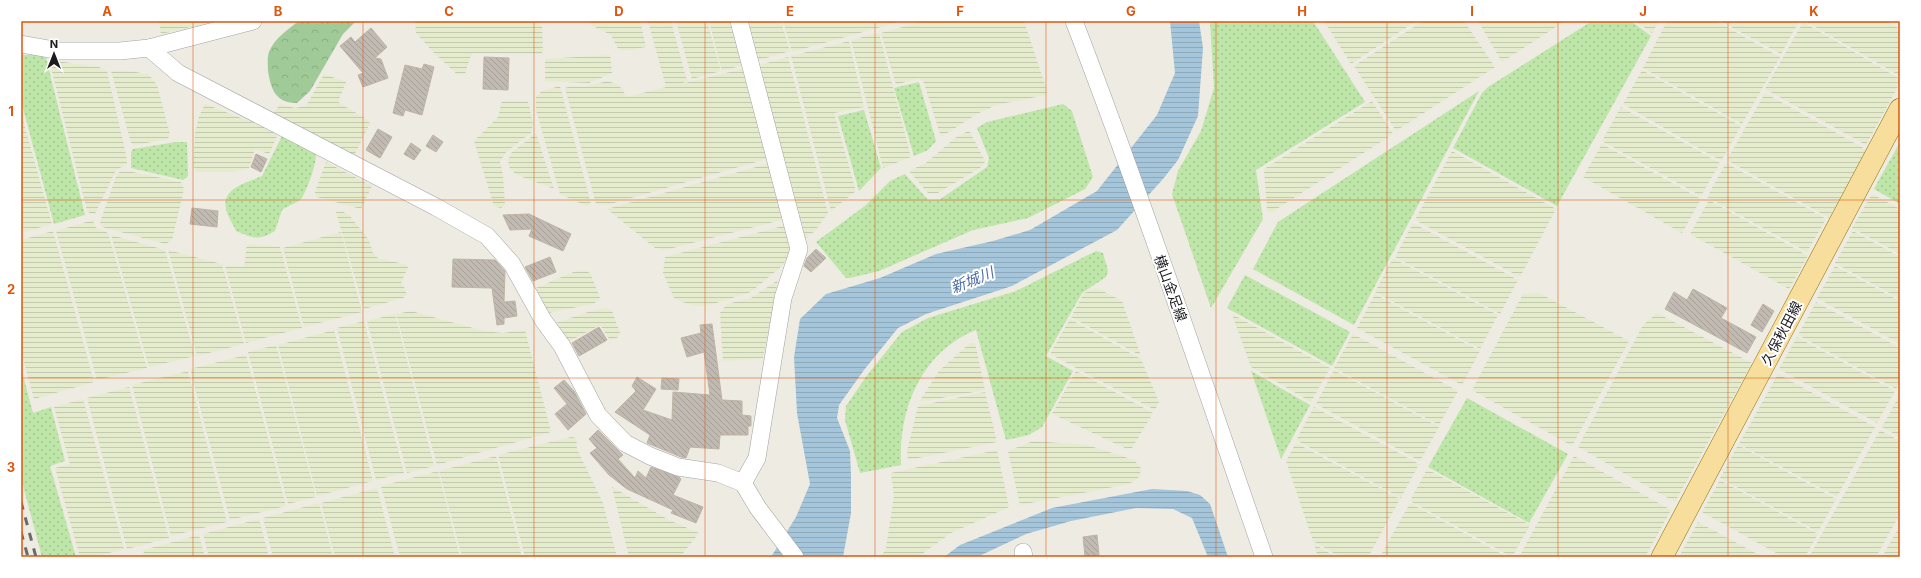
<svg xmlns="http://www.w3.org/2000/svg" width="1921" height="578" viewBox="0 0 1921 578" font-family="Inter,'Noto Sans JP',sans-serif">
  <defs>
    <pattern id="farmland-rules" width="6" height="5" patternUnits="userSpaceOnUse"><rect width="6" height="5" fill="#e5eccd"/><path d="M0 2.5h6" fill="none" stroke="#c4caaf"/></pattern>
    <pattern id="grass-dots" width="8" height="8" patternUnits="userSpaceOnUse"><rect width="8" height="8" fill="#bee6a9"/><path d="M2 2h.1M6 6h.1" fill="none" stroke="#a3c591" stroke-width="1.8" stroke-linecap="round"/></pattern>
    <pattern id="forest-crowns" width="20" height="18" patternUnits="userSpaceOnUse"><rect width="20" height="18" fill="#a0cb98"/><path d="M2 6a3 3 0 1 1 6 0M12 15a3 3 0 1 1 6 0" fill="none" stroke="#89ae82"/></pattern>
    <pattern id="water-rules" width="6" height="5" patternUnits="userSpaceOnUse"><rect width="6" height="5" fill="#a4c5da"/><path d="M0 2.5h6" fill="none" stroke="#8da9ba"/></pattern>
    <pattern id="building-back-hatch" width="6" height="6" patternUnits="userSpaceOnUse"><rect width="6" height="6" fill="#c1bab2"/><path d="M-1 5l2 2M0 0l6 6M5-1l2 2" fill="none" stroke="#a59f98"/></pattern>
  </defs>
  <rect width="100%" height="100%" fill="#edebe2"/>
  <g fill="url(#farmland-rules)">
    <polygon points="159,21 215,21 161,34"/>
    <polygon points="415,21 524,21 539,23 542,27 543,51 541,54 475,53 471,55 465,74 458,75 434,53 416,33"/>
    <polygon points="590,21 640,21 646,47 629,50 618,49 611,35 591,25"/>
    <polygon points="648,21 671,21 687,81 681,84 746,68 770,158 607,205 596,204 565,88 572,86 583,87 608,81 619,85 627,97 666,87"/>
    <polygon points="676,21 707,21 721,71 692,79"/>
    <polygon points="709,21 732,21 744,65 722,71"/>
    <polygon points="746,21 781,21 790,51 756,61"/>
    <polygon points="783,21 902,21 792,52"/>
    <polygon points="924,21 1024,21 1047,91 1046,95 996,105 977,114 941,137 923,80 918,78 896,85 881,33"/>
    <polygon points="1324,21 1416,21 1351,64"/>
    <polygon points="1423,21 1464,21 1495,67 1396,131 1354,66"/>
    <polygon points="1478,21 1565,21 1502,62"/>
    <polygon points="1635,21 1659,21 1652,33"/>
    <polygon points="1667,21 1716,21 1780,57 1742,124 1643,68"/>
    <polygon points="1720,21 1799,21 1781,54"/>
    <polygon points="1805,21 1886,21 1900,29 1900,76"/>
    <polygon points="1803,22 1900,79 1900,83 1866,145 1765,89"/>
    <polygon points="879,33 911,157 883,168 851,40"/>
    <polygon points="849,41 864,107 834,113 856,191 831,211 791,56"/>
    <polygon points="610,55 612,73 589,83 545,81 545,59"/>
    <polygon points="788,57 828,213 815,231 803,240 756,66"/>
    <polygon points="49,60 99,67 107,71 127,159 127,164 116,170 95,214 91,214 87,211"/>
    <polygon points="1642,70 1741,126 1721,161 1623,104"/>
    <polygon points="111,71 132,71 149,75 157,85 170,134 168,139 135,145 131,143"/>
    <polygon points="324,74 346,82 338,102 366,119 370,123 354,156 273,114 280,104 295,108 306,106"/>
    <polygon points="560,86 591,204 586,206 560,194 536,110 536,97 542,91"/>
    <polygon points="1765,93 1867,150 1829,218 1727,160"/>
    <polygon points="502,101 528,101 533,124 531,133 506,152 500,162 503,175 505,205 501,208 494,206 474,141 498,117"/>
    <polygon points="1372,101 1393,134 1272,212 1267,211 1264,169"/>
    <polygon points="205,104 275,131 277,136 269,154 255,149 249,168 232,172 196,172 193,165 195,133 199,116"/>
    <polygon points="1621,107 1720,163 1701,196 1602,141"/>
    <polygon points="21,113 52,224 24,232 21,219"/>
    <polygon points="966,132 970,132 985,161 983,166 936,194 928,193 909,171 926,163 955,138"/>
    <polygon points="536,133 554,189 517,175 510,169 508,161 511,153"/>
    <polygon points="1602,144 1701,199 1682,233 1583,177"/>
    <polygon points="1452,151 1556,209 1520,277 1415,220"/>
    <polygon points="326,162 372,186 361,209 317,197 315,192"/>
    <polygon points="770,163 785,219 665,250 655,248 607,209"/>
    <polygon points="1726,163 1826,219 1807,252 1707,197"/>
    <polygon points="121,171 128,171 181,182 184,189 172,240 166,244 102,227 100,222 117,174"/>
    <polygon points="1872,194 1900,209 1900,254 1852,228"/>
    <polygon points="1709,200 1808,256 1789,289 1690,234"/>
    <polygon points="342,211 350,216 369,240 373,253 378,258 404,264 408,267 401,283 404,287 407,295 403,298 364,309 336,212"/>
    <polygon points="93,220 95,227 108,233 147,368 97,380 56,231"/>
    <polygon points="1413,223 1518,280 1500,314 1395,257"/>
    <polygon points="787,225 791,250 783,265 751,292 713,304 697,306 682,302 674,298 663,273 665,257"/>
    <polygon points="53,231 94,382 34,399 21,351 21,240"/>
    <polygon points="1853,231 1900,257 1900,299 1835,263"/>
    <polygon points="341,232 362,312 304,327 283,248"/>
    <polygon points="111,235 165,250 195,356 149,367"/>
    <polygon points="247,244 280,247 302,328 246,343 225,266 244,267"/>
    <polygon points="168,250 222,264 244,344 197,356"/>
    <polygon points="1393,258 1498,315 1480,349 1375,292"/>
    <polygon points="1835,266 1900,301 1900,344 1817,298"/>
    <polygon points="584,270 590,273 600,298 598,301 592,304 548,313 536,288 576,271"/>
    <polygon points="778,280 763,358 723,361 720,313 727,304 751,298"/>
    <polygon points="1097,288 1122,301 1141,356 1071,317 1084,293"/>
    <polygon points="1539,293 1629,341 1572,446 1472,390 1523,294"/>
    <polygon points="1375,294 1480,351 1462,385 1357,328"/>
    <polygon points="1816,302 1900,348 1900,382 1896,389 1798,335"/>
    <polygon points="607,308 612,311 620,333 617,338 610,340 600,325 566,343 556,323 588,312"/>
    <polygon points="411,311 484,331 503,333 525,330 551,432 437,465 396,314"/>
    <polygon points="1657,313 1752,363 1675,502 1578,447 1643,325"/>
    <polygon points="395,314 434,466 407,473 367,321"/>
    <polygon points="1232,314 1330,368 1311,402 1251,367"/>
    <polygon points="1070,319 1141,359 1159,402 1155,410 1050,354"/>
    <polygon points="364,321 404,473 376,480 337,328"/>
    <polygon points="334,330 373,481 317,496 278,345"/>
    <polygon points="1353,334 1458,391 1439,425 1334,368"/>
    <polygon points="1797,337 1895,391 1877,423 1779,369"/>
    <polygon points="970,343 975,343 985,390 919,402 939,371"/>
    <polygon points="276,345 316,497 288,504 248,352"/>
    <polygon points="246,355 286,506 230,520 190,369"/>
    <polygon points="1334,370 1439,427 1420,461 1316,404"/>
    <polygon points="188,371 227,522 171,536 132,385"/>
    <polygon points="1076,371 1153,413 1132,448 1127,449 1052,414"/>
    <polygon points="1778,374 1875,427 1837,497 1739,444"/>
    <polygon points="129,387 169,538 127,549 87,398"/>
    <polygon points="985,392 997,442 908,460 907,451 918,406"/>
    <polygon points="1900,394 1900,437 1882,427"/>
    <polygon points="83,399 124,549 94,557 80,557 55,468 70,464 54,407"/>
    <polygon points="1314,407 1419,464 1401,498 1296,440"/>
    <polygon points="1880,430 1900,441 1900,514 1876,557 1809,557"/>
    <polygon points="571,437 576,438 577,449 603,503 617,557 525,557 498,455"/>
    <polygon points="1033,441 1087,445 1134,460 1141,468 1139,477 1129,484 1020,505 1008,451"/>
    <polygon points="1296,443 1400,499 1368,557 1340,557 1313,541 1286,461"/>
    <polygon points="1738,445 1836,499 1818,532 1720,478"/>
    <polygon points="997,450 1009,507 951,533 918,557 881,557 886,548 894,496 891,473"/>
    <polygon points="496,456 522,557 462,557 439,471"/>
    <polygon points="1574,456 1671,510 1645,557 1519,557"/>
    <polygon points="1427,469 1530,525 1512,557 1410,501"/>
    <polygon points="438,471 460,557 400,557 381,486"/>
    <polygon points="1720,480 1818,534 1805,557 1783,557 1702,512"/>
    <polygon points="612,487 669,520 699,533 680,557 629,557"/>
    <polygon points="377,488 395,557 335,557 321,503"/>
    <polygon points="319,503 333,557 273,557 263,518"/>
    <polygon points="1410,503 1507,557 1389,557 1382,553"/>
    <polygon points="259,519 269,557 209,557 203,534"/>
    <polygon points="1698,522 1763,557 1684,557 1680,555"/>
    <polygon points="1900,525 1900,557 1882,557"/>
    <polygon points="199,535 205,557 145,557 143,550"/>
    <polygon points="1314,544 1336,557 1318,557"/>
  </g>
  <g fill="url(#grass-dots)">
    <polygon points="1210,21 1313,21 1365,102 1256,170 1263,219 1211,308 1172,194 1178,171 1201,131 1214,88"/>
    <polygon points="1592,21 1631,21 1651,36 1557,206 1453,148 1482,93 1488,87"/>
    <polygon points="21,55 37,55 46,58 85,215 54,224 21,101"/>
    <polygon points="919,82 936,141 928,150 914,156 894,88"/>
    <polygon points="1479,91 1354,325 1253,269 1278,222"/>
    <polygon points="1063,104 1072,111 1093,177 1085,189 1028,218 973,230 879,271 850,278 846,278 816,242 866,205 890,181 905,174 928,200 939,200 987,167 989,158 977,128 987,122"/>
    <polygon points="864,110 881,168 859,191 838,116"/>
    <path d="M282,136l34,19c0,10 -9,36 -15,44 -4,4 -14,7 -19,11l-7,21c-16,10 -22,7 -39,0 -3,-7 -9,-15 -10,-23 -5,-20 23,-26 36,-32z"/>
    <polygon points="176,142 187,142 188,176 183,180 131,168 131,152 133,149"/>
    <polygon points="1900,142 1900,204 1874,189"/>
    <path d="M1096,251l7,2 5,18 -2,6 -24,16 -36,63 27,15 -31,56 -13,8 -23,5 -30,-110c-54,21 -78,79 -75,135l-41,8 -15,-53 1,-14 22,-32 34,-42 26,-14 88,-27z"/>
    <polygon points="1245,275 1350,332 1332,366 1227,308"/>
    <polygon points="21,368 33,413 51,407 65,461 50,466 76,557 42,557 21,478"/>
    <polygon points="1251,371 1310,405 1281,459"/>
    <polygon points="1467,398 1568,454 1529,523 1428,467"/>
  </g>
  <path fill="url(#forest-crowns)" d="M299,21h57l-13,13 -33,57 -13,12c-21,0 -26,-13 -29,-32 0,-5 -1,-14 1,-19 5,-13 19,-23 30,-31z"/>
  <g fill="url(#water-rules)">
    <polygon points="1170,21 1199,21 1203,48 1198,116 1178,160 1163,179 1117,230 1012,286 926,314 898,328 864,370 839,405 837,418 850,451 851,476 851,513 843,557 771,557 796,517 810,484 797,413 794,357 800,319 826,294 880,278 936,254 993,241 1030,230 1097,191 1157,115 1175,73"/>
    <polygon points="1152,489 1187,491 1200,495 1210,504 1228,557 1208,557 1192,518 1173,509 1136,508 1071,521 1026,534 977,557 944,557 960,545 1052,508"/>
  </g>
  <g fill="url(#building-back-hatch)" stroke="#beb4a5">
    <polygon points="371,28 387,47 375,58 381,59 388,78 363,87 358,75 363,73 340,46 351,37 355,42"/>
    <polygon points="484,57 509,58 508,90 483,89"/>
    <polygon points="424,64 434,67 422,115 405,110 403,116 393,113 405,65 422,69"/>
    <polygon points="378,129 392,137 380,158 366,150"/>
    <polygon points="433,135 443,142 436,152 426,146"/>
    <polygon points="411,143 421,150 414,160 404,154"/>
    <polygon points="256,154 267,159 261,172 251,167"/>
    <polygon points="192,208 218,211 217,227 190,224"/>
    <polygon points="529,214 571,234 563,251 529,236 532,229 510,230 503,215"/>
    <polygon points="816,249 826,258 811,272 804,266 807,258"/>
    <polygon points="550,257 556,272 533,281 525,267"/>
    <polygon points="453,259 495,260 505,271 504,302 515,301 517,316 504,318 504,324 497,325 492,288 452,287"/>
    <polygon points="1693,289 1727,308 1721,318 1756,337 1747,353 1665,309 1674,292 1687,300"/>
    <polygon points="1763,304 1774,311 1762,332 1751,325"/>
    <polygon points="712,324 722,400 742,401 742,415 751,416 751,426 748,426 748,435 720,435 719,449 690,447 686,458 681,457 647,443 650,435 615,412 636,391 632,386 637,377 656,389 643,410 672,420 673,392 710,395 704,352 687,357 681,338 701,333 700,325"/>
    <polygon points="599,327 607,340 579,356 572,343"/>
    <polygon points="662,378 679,379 678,390 661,389"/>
    <polygon points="564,380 574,391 586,414 568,430 555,414 567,404 554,388"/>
    <polygon points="598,430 623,455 618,459 635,478 638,471 646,478 651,467 679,477 681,479 673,495 703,507 696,523 671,513 673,510 627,489 609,475 590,453 597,448 589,439"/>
    <polygon points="1097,535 1099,555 1085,556 1083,537"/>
  </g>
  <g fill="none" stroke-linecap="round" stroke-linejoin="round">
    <g stroke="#a3a3a3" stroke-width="18">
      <g id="minor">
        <polyline points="739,21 799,249 783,298 757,458 743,483"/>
        <path d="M1074,21c68,177 128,357 190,536"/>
        <polyline points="21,44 60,51 120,51 149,48 253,21"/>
        <polyline points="149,48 178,73 436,207 487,236 512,264 543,320 562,346 598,415 625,443 650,456 678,467 718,473 743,483 758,508 795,557"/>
        <polyline points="1023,552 1024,557"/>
      </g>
    </g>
    <g stroke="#8f7505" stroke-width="22">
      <polyline id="major" points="1662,557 1900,109"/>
    </g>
    <use href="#minor" stroke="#fff" stroke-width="17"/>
    <use href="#major" stroke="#f8de9c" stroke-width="21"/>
    <g stroke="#6a6a6a" stroke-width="3" stroke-dasharray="8 8" stroke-linecap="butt">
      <polyline points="21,502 36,557"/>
      <polyline points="21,532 28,557"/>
    </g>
  </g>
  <path fill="none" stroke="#de560d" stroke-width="1" stroke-opacity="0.55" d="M193,21v536M363,21v536M534,21v536M705,21v536M875,21v536M1046,21v536M1216,21v536M1387,21v536M1558,21v536M1728,21v536M21,200h1879M21,378h1879"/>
  <g text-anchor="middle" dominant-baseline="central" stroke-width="4" stroke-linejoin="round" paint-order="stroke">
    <g font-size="14" fill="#1c1c1c" stroke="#fff">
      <text transform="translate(1171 288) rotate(70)">横山金足線</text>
      <text transform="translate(1781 333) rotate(-62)">久保秋田線</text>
    </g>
    <g font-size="15" font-style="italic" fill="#4d6da8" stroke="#fff">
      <text transform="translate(972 280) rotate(-22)">新城川</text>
    </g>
  </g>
  <rect width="1921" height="578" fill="none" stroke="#ffffff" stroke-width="44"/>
  <g transform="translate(54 54)" stroke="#ffffff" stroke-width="3" paint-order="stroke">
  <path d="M0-3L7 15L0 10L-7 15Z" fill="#1c1c1c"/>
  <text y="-6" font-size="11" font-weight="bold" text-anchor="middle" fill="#1c1c1c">N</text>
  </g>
  <rect x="22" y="22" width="1877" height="534" fill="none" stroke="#de560d" stroke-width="1.5"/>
  <g font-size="13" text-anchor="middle" font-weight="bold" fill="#de560d">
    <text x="107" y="16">A</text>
    <text x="278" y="16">B</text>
    <text x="449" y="16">C</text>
    <text x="619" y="16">D</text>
    <text x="790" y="16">E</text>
    <text x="960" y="16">F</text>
    <text x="1131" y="16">G</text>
    <text x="1302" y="16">H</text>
    <text x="1472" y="16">I</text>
    <text x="1643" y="16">J</text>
    <text x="1814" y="16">K</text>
    <text x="11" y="116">1</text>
    <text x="11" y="294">2</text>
    <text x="11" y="472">3</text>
  </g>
</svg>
